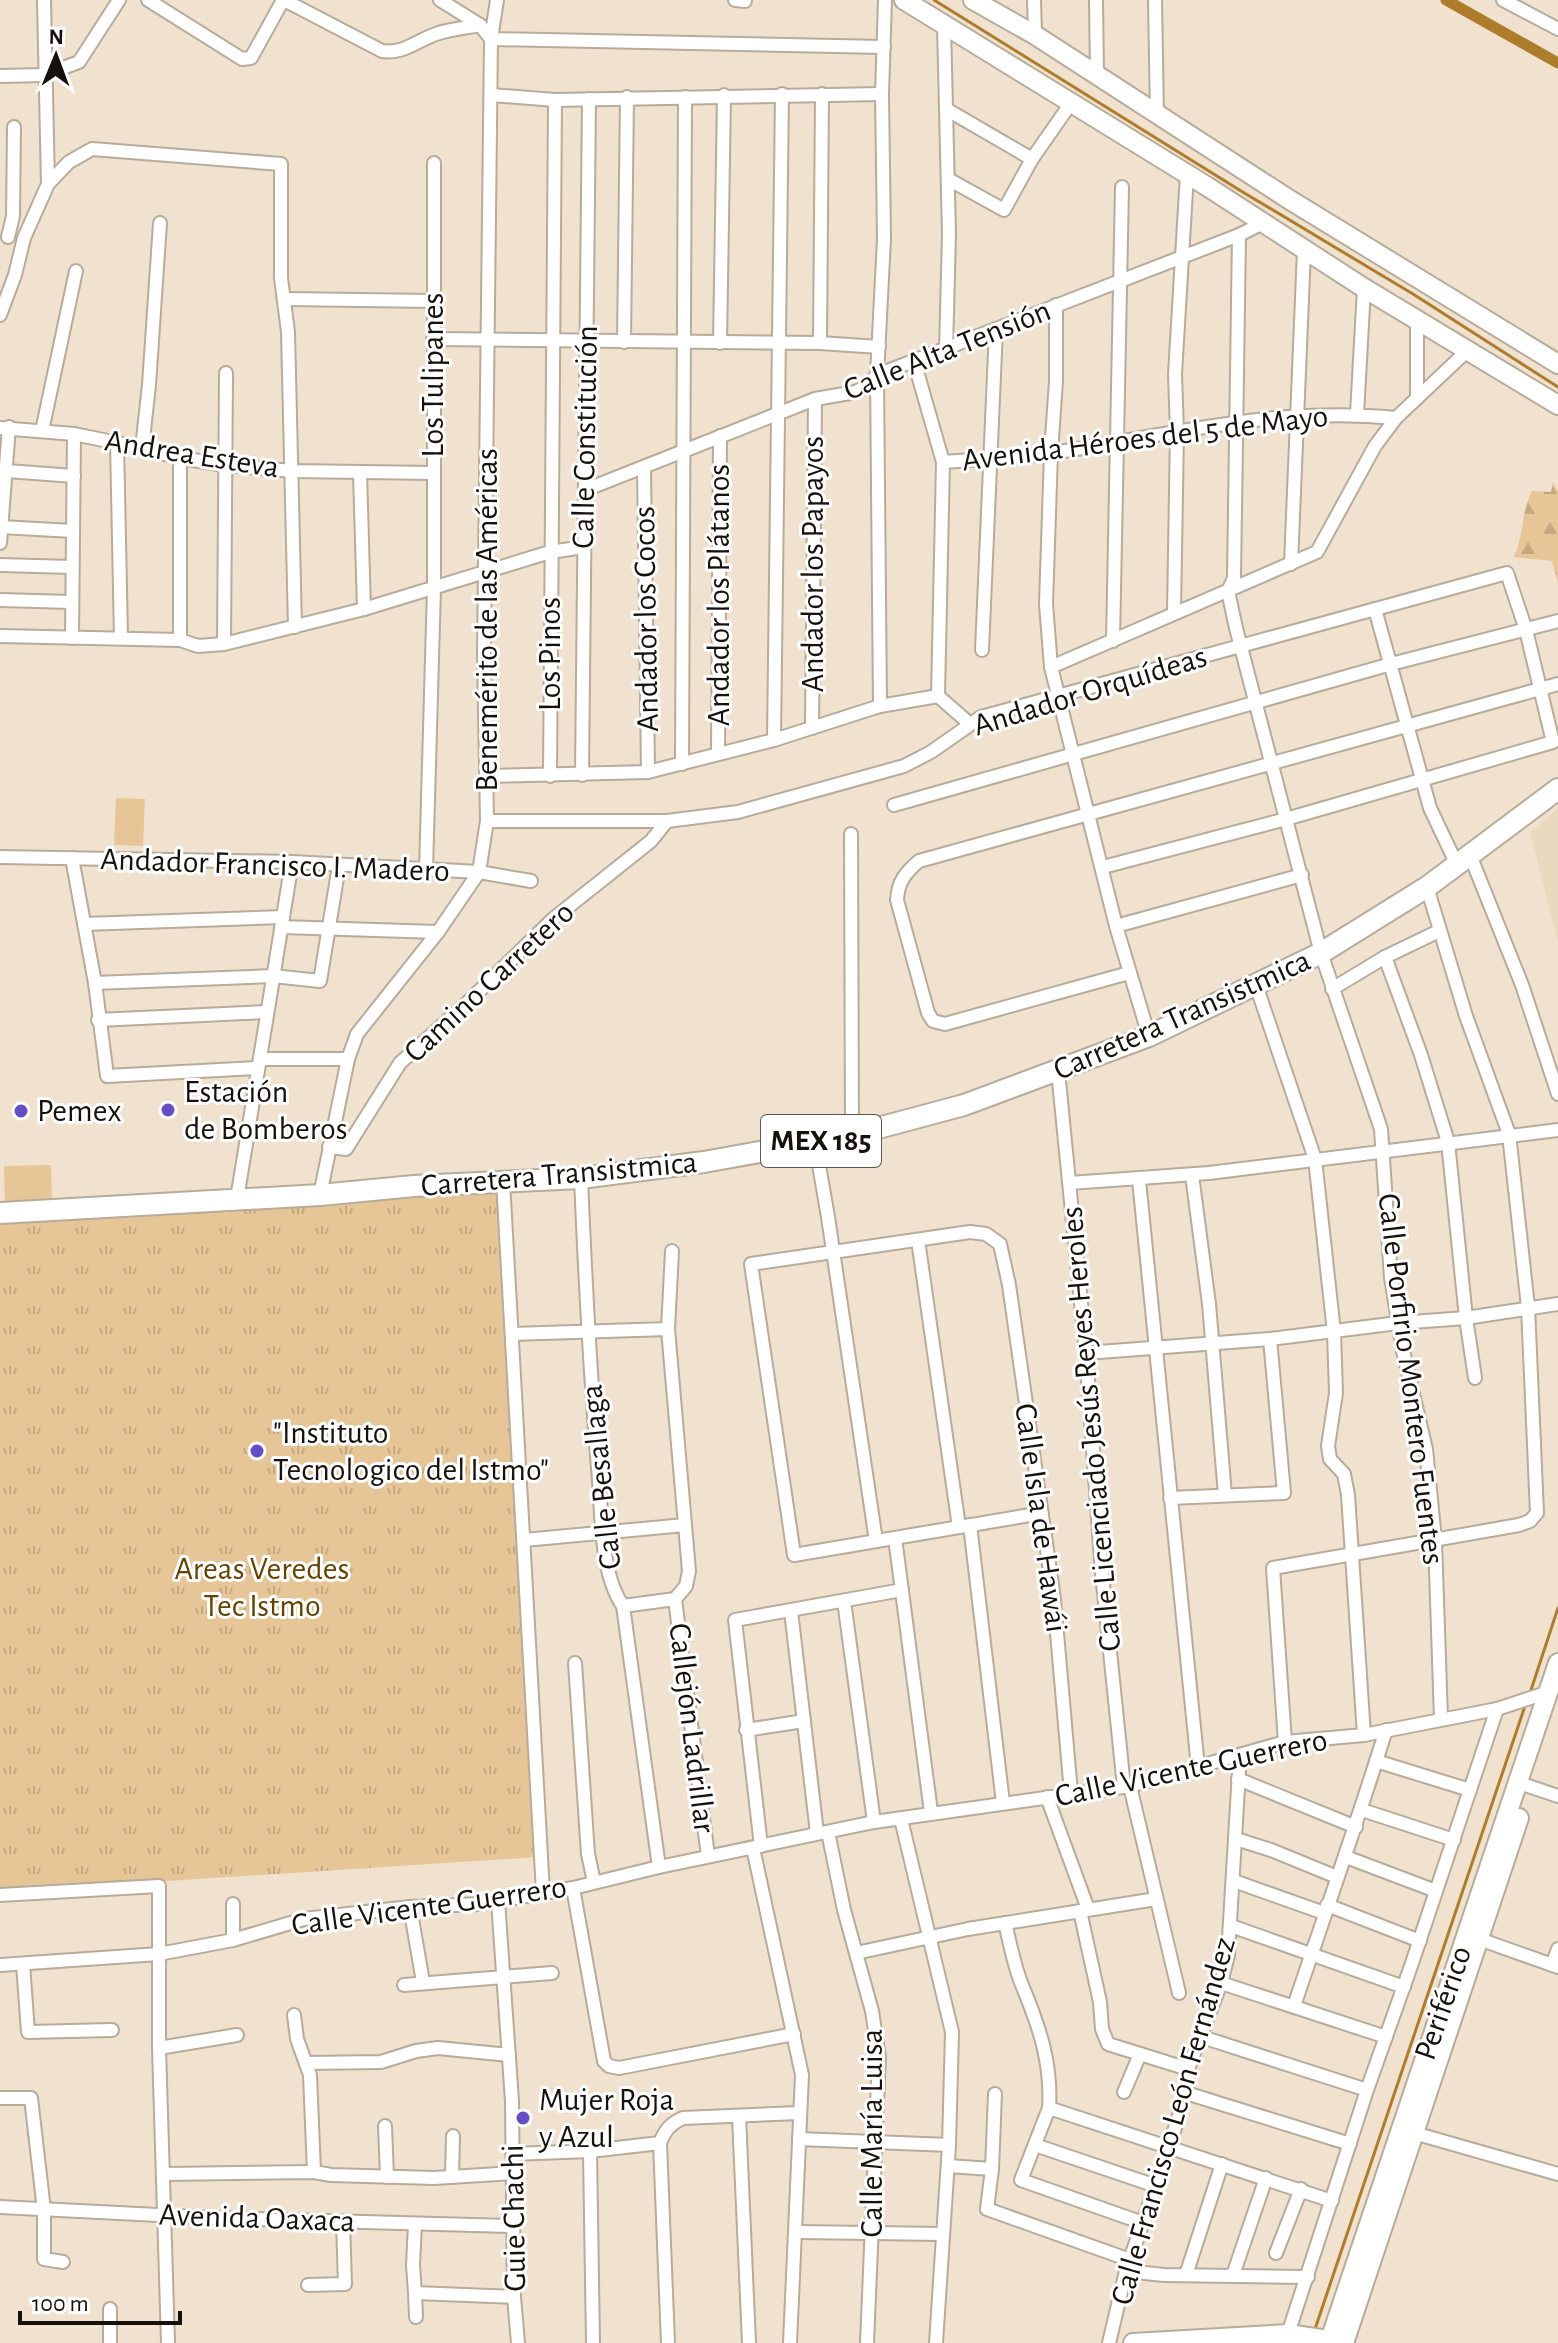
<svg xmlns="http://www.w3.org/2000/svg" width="1558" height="2343" viewBox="0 0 1558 2343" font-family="'Alegreya Sans',sans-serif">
  <defs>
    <pattern id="forest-firs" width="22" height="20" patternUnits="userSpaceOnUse" patternTransform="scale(2)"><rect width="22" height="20" fill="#e6c596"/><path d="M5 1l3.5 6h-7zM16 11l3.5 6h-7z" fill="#c5a880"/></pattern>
    <pattern id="park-tufts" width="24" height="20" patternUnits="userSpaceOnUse" patternTransform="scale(2)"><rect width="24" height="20" fill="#e6c596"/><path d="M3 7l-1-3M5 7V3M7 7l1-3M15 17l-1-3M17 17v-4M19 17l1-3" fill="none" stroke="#c5a880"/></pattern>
  </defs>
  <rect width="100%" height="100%" fill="#f0e2cf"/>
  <polygon fill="#ebd9bf" points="1558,808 1558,942 1530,832"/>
  <g fill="#e6c596">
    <polygon points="116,798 145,799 143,846 114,845"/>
    <polygon points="51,1165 52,1204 5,1205 4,1166"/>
  </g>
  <path fill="url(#forest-firs)" d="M1553,482l5,9v92l-6,-22 -38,-4c10,-22 7,-45 18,-66l19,1z"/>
  <polygon fill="url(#park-tufts)" points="503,1181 537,1857 0,1892 0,1215"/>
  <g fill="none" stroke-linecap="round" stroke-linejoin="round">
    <g stroke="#ad7d2b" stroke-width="3">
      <polyline points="934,0 1241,191 1413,294 1558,387"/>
      <polyline points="1529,1696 1558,1608"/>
      <polyline points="1314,2332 1526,1703"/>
    </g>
    <polyline stroke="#ad7d2b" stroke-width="11" points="1446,0 1558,63"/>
    <g stroke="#b7ab99" stroke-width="16">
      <g id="street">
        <polyline points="44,0 48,184"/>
        <polyline points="148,0 242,59 251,58 283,0"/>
        <path d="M284,0l98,51c22,3 34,-10 54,-17 14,-5 29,-6 44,-9"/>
        <polyline points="440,0 480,25 491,39 884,47"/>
        <polyline points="735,0 745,1"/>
        <polyline points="1034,0 1035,35"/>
        <polyline points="1096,0 1097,75"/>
        <polyline points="1155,0 1157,115"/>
        <polyline points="1503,0 1558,29"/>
        <polyline points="944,25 949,234 946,350"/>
        <polyline points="0,76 44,75 79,62 119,0"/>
        <polyline points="491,95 555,100 882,94"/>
        <polyline points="946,109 1032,159"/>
        <polyline points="948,179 1004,210 1032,159 1071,103"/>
        <polyline points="1239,235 1234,578 1228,591 1236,628 1321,953 1381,1129 1391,1278 1403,1351 1426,1449 1435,1540 1441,1719"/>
        <polyline points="8,237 13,216 14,127"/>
        <polyline points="285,299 433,301"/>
        <polyline points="1056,305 1056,381 1051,453 1046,604 1051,667 1116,926 1149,1036"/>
        <polyline points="0,315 15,275 24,238 48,184 69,162 92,149 281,164 281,278 288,332 295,627"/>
        <polyline points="1417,320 1417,398"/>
        <polyline points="433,339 820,343 879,347"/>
        <polyline points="624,342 627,97"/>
        <polyline points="720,343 724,95"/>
        <polyline points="820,343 822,94"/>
        <polyline points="914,361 943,462 938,696"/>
        <polyline points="1357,414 1364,288"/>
        <polyline points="0,428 74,434 142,448 180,458 225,465 292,471 433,473"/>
        <polyline points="42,431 76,271"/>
        <polyline points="117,442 121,638"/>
        <polyline points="142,448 149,385 160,223"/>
        <path d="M943,462c36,-3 73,-4 109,-9 118,-18 223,-47 344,-35"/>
        <polyline points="644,467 648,772"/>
        <polyline points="7,471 74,476"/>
        <polyline points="360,473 364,609"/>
        <polyline points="585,490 815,399 856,392 868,385 877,375 1239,235 1263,223"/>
        <polyline points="1,527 73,531"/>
        <polyline points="0,543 9,427"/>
        <polyline points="1291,564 1304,250"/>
        <polyline points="0,565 72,567"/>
        <polyline points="0,600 72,602"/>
        <polyline points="1375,609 1430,808 1457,865"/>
        <polyline points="1174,613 1177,431 1175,374 1187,174"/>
        <polyline points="0,636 180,640 198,646 224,644 364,609 550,552 584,547"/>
        <polyline points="72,638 74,434"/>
        <polyline points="180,640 180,458"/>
        <polyline points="1113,641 1122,187"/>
        <polyline points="224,644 226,373"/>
        <polyline points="982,650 996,329"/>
        <polyline points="1051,667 1317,552 1375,446 1396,418 1468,350"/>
        <polyline points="880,706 877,375 884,239 882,94 885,0"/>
        <polyline points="812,728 815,399"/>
        <polyline points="774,740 782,94"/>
        <polyline points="718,754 720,436"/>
        <polyline points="682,764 685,97"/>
        <polyline points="582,775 589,99"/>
        <polyline points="487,776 648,772 774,740 880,706 938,696 970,724"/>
        <polyline points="550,776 555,100"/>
        <polyline points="894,805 1391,664 1558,621"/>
        <polyline points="487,821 667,821 738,812 904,766 931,752 981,717 1507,573 1526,630 1553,742 1286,819 1103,867"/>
        <polyline points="851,834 852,1135"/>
        <polyline points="1470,855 1522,985 1558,1094"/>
        <polyline points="0,857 292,862 479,872 531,881"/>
        <polyline points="72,858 95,983 107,1076 258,1068"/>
        <polyline points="426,870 434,588 434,163"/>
        <polyline points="84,924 283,917"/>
        <polyline points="1116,926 1302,875"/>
        <polyline points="281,927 438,932"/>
        <polyline points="1385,957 1421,1055 1448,1142 1466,1318 1475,1378"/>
        <path d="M1129,973l-184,51 -12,-3 -5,-8 -31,-113c1,-18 8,-27 22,-39l639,-177"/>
        <polyline points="95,983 273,976 320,981 339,866"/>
        <polyline points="1256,985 1315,1159 1334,1332 1336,1393 1328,1446 1330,1459 1344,1474 1348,1495 1364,1735"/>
        <polyline points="1332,989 1385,957 1439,931"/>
        <polyline points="98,1020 267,1012"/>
        <polyline points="260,1059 348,1059"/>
        <polyline points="1058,1071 1086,1353 1102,1574 1124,1787"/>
        <polyline points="815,1142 828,1217 876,1541"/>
        <polyline points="329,1147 346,1149 400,1063 466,1004 553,919 651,841 667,821"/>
        <polyline points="1192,1175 1209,1304 1225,1495"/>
        <path d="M581,1178c4,97 9,193 17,290 4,40 1,104 25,138l36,261"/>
        <polyline points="1139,1180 1198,1767"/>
        <polyline points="503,1181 543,1892"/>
        <polyline points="1070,1183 1209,1173 1558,1130"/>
        <polyline points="320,1195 348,1059 357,1034 438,932 479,872 487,821 484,655 491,39 497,0"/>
        <polyline points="237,1199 292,862"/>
        <polyline points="918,1240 959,1527"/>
        <polyline points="512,1334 668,1329"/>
        <polyline points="1086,1353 1270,1339 1398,1323 1466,1318 1558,1304"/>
        <polyline points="1170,1498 1284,1493 1270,1339"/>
        <polyline points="1042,1513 794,1555 751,1264 970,1232 986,1234 1000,1244 1009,1285 1054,1599 1071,1793"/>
        <polyline points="970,1525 1003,1803"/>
        <polyline points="895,1538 931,1812"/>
        <polyline points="524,1540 685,1525"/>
        <polyline points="675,1599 708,1856"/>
        <polyline points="844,1601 874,1822"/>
        <polyline points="623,1606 675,1599 686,1586 689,1571 668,1329 672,1251"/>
        <polyline points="791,1611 817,1833"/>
        <polyline points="575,1663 588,1854 594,1882"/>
        <polyline points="746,1730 804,1721"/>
        <polyline points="1285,1742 1273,1568 1519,1525 1530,1521 1537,1513 1528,1307 1509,1134 1466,1016 1427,887"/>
        <polyline points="1376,1761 1470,1790"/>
        <polyline points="1238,1779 1356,1827"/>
        <polyline points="1519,1783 1558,1796"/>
        <polyline points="1130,1786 1179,1993"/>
        <polyline points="1047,1797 1088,1909"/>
        <polyline points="1362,1810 1454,1840"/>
        <polyline points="901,1819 952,2032 949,2145 936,2343"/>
        <polyline points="828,1832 844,1910 872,2011 879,2057 867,2343"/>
        <polyline points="1236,1839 1271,1850 1337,1877"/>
        <polyline points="761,1846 735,1620 902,1590"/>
        <polyline points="753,1848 802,2075 790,2343"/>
        <polyline points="1346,1857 1436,1891"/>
        <polyline points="1234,1881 1324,1913"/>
        <polyline points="573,1888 604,2061 609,2066 619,2068 794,2034"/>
        <polyline points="0,1895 159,1886 159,2048 168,2343"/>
        <polyline points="498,1901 512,2101 514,2297 518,2343"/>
        <polyline points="233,1904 233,1940"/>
        <polyline points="1327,1905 1420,1941"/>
        <polyline points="410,1907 423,1982"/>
        <polyline points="1080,1911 1100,2002 1102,2029 1108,2044 1188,2069"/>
        <path d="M1005,1923c5,20 9,43 17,62 17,41 30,78 27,123"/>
        <polyline points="1231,1926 1404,1987"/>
        <polyline points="1479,1939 1558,1967"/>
        <polyline points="856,1953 968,1929 1156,1899"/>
        <polyline points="23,1964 28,2032 112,2030"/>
        <polyline points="0,1965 159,1954 233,1940 304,1919 410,1907 479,1904 573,1888 659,1867 874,1822 1130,1786 1285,1742 1364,1735 1497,1709 1552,1691"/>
        <polyline points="1552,1965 1558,1949"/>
        <polyline points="1221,1983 1386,2037"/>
        <polyline points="404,1985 552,1973"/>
        <path d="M1294,2006c31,-92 63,-183 92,-276"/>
        <polyline points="294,2015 297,2039 310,2075 314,2172"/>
        <polyline points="1202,2037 1367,2090"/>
        <polyline points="159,2048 237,2035"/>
        <polyline points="306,2063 381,2062 416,2051 438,2048 509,2055"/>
        <polyline points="1124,2092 1140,2054"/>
        <polyline points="1186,2093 1350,2144"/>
        <polyline points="995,2094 992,2169 987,2209 1130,2260"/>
        <polyline points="0,2098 31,2098 44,2210 44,2259 63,2262"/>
        <polyline points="739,2116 749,2343"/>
        <polyline points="385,2126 387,2177"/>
        <polyline points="1414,2133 1558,2174"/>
        <polyline points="799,2139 949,2145"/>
        <polyline points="1035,2145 1156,2186"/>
        <polyline points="590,2151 593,2343"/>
        <polyline points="513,2154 590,2151 660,2143"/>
        <polyline points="948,2166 992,2169"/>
        <polyline points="164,2174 314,2172 331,2175 434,2178 513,2173"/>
        <polyline points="452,2177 453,2136"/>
        <polyline points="0,2207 217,2218 514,2226"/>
        <polyline points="1143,2223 1021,2180 1049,2108 1332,2201"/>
        <polyline points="415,2224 413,2265 415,2293 514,2297"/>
        <polyline points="797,2232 943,2234"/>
        <polyline points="1276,2253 1301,2189"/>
        <polyline points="1126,2271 1164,2275 1308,2277"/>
        <polyline points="1186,2275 1222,2164"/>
        <polyline points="1233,2275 1266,2178"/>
        <polyline points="308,2285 345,2284 343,2222"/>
        <polyline points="415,2293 416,2317"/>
        <polyline points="1288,2334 1367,2090 1411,1966 1497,1709"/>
        <polyline points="110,2343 110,2309"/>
        <path d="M668,2343l-8,-200c5,-13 10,-19 23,-25l116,-5"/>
        <polyline points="1109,2343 1126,2271 1169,2147 1186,2093 1188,2069 1221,1983 1228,1955 1240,1755"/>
      </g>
    </g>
    <g stroke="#b7ab99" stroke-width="22">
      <g id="secondary">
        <polyline points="904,0 1208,187 1364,288 1558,405"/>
        <polyline points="973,0 1035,35 1290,200 1558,364"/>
        <polyline points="1133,2343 1288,2334 1341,2342"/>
        <polyline points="1329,2343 1558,1663"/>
        <polyline points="1344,2343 1519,1818"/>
      </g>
    </g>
    <g stroke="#b7ab99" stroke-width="24">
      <polyline id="primary" points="0,1213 320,1195 414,1186 581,1178 704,1162 815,1142 852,1135 964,1105 1149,1036 1321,953 1427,887 1558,789"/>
    </g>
    <use href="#street" stroke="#fff" stroke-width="12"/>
    <use href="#secondary" stroke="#fff" stroke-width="18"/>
    <use href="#primary" stroke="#fff" stroke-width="20"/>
  </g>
  <g fill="#644ec7" stroke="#fff" stroke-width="3">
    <circle cx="168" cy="1110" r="8"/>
    <circle cx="21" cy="1111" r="8"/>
    <circle cx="257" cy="1451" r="8"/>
    <circle cx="523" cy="2118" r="8"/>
  </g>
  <g text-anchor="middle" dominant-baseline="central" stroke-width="6" stroke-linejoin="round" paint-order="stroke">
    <rect fill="#fff" stroke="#5c5954" stroke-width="2" x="761" y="1115" width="120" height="52" rx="6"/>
    <g font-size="30" font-weight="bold" fill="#16120b">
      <text x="821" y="1141">MEX 185</text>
    </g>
    <g font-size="32" fill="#16120b" stroke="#fff">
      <text transform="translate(947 350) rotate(-22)">Calle Alta Tensión</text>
      <text transform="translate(433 375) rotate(-90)">Los Tulipanes</text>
      <text transform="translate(585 437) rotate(-89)">Calle Constitución</text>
      <text transform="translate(1145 438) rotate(-7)">Avenida Héroes del 5 de Mayo</text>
      <text transform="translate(192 454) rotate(9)">Andrea Esteva</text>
      <text transform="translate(813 564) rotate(-90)">Andador los Papayos</text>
      <text transform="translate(719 595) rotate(-90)">Andador los Plátanos</text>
      <text transform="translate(646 619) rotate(-91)">Andador los Cocos</text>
      <text transform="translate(487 620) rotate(-90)">Benemérito de las Américas</text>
      <text transform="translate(550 654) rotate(-90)">Los Pinos</text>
      <text transform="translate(1090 691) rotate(-17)">Andador Orquídeas</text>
      <text transform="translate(275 865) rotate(2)">Andador Francisco I. Madero</text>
      <text transform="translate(489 982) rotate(-43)">Camino Carretero</text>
      <text transform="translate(1182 1015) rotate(-24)">Carretera Transistmica</text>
      <text transform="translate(559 1174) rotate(-5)">Carretera Transistmica</text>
      <text transform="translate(1411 1379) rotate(83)">Calle Porfirio Montero Fuentes</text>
      <text transform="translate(1091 1429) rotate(-95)">Calle Licenciado Jesús Reyes Heroles</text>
      <text transform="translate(601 1477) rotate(-96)">Calle Besallaga</text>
      <text transform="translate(1041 1518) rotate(82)">Calle Isla de Hawái</text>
      <text transform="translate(692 1728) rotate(83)">Callejón Ladrillar</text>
      <text transform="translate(1191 1768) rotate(-12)">Calle Vicente Guerrero</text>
      <text transform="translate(429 1906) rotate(-8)">Calle Vicente Guerrero</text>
      <text transform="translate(1443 2003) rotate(-71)">Periférico</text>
      <text transform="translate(1173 2121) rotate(-74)">Calle Francisco León Fernández</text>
      <text transform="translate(872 2133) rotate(-90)">Calle María Luisa</text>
      <text transform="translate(257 2218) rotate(2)">Avenida Oaxaca</text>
      <text transform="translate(514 2218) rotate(-91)">Guie Chachi</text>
    </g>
    <g font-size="32" fill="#16120b" stroke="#fff" text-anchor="start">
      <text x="184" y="1092">Estación<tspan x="184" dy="37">de Bomberos</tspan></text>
      <text x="37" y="1111">Pemex</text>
      <text x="273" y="1433">"Instituto<tspan x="273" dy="37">Tecnologico del Istmo"</tspan></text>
      <text x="539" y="2100">Mujer Roja<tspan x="539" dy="37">y Azul</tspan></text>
    </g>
    <g font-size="32" fill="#644301" stroke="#fff">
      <text x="262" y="1569">Areas Veredes<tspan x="262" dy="37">Tec Istmo</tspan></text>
    </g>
  </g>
  <g transform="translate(56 56) rotate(1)" stroke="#ffffff" stroke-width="6" paint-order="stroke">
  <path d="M0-6L14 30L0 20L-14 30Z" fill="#16120b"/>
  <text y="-12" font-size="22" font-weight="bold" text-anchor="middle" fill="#16120b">N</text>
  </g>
  <path d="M20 2311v12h160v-12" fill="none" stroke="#16120b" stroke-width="4"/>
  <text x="32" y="2311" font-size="24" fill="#16120b" stroke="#ffffff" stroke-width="6" paint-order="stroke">100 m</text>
</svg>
